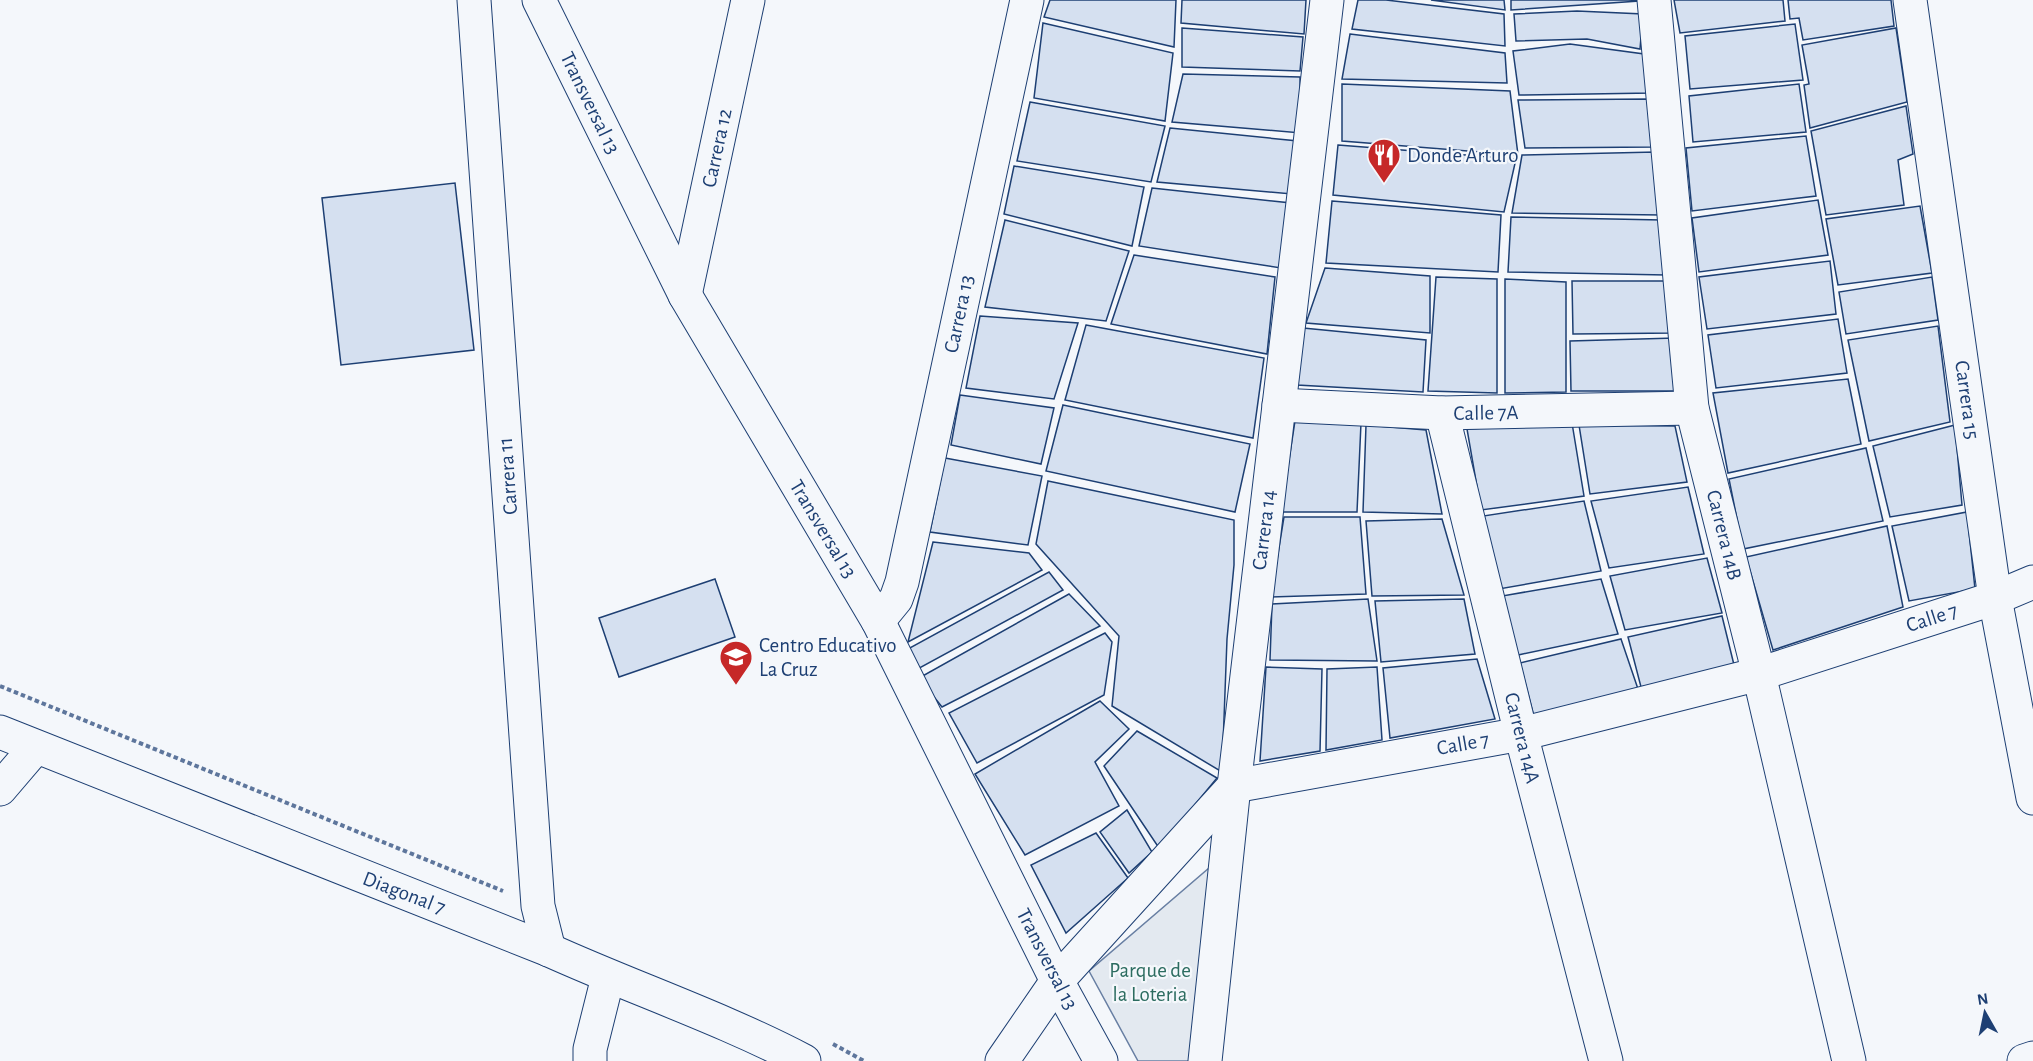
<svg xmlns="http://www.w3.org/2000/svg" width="2033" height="1061" viewBox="0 0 2033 1061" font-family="'Alegreya Sans',sans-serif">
  <rect width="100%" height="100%" fill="#f4f7fb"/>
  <polygon fill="#e3e9f0" stroke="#687fa3" stroke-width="1.5" points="1209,868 1213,879 1190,1061 1138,1061 1089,971"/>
  <g fill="#d5e0f0" stroke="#1d3f73" stroke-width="1.5">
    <polygon points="1050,0 1176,0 1174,47 1044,17"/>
    <polygon points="1182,0 1306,0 1304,34 1181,23"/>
    <polygon points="1358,0 1386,0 1504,14 1505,46 1352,29"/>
    <polygon points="1431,0 1504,0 1505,10"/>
    <polygon points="1511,0 1639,0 1639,1 1511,10"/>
    <polygon points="1674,0 1783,0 1785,21 1680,33"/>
    <polygon points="1788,0 1891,0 1894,26 1803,40 1799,18 1790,19"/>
    <polygon points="1577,11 1643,14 1640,49 1587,39 1516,41 1514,14"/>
    <polygon points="1043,23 1173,53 1165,121 1034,98"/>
    <polygon points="1795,24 1803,80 1690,89 1685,36"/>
    <polygon points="1182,28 1303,37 1300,71 1182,67"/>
    <polygon points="1896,28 1907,102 1810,128 1804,85 1809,84 1802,45"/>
    <polygon points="1350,34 1505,53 1507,83 1342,79"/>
    <polygon points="1570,44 1644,54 1652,93 1519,95 1513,51"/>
    <polygon points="1183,74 1300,77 1301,133 1172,122"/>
    <polygon points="1342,84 1510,91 1518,155 1342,141"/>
    <polygon points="1799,84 1806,132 1693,142 1689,96"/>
    <polygon points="1650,99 1655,147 1525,148 1518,100"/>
    <polygon points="1030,102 1165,126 1151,182 1017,161"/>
    <polygon points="1906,106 1913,154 1898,160 1904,205 1826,215 1811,131"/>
    <polygon points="1170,128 1298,141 1292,194 1157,182"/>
    <polygon points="1806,136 1816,196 1692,211 1686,148"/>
    <polygon points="1338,145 1516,159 1504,212 1333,195"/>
    <polygon points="1656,152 1662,215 1512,213 1522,155"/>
    <polygon points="1014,166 1144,187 1132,246 1004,214"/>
    <polygon points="455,183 474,350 341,365 322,198"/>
    <polygon points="1152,188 1291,203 1281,268 1139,246"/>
    <polygon points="1818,200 1828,255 1699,272 1692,218"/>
    <polygon points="1332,201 1501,215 1498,272 1326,263"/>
    <polygon points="1920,206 1932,273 1838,285 1826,219"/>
    <polygon points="1511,217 1662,220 1666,275 1508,272"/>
    <polygon points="1005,220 1129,251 1106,321 985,307"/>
    <polygon points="1134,255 1275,277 1267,354 1111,324"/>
    <polygon points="1830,261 1836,314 1707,329 1699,277"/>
    <polygon points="1325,268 1430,276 1430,333 1306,323"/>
    <polygon points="1436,277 1497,279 1497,393 1428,391"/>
    <polygon points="1932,277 1938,320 1846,334 1839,292"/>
    <polygon points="1505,279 1566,282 1566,392 1505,393"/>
    <polygon points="1572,281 1668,281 1675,333 1573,334"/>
    <polygon points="980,316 1078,323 1054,399 966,388"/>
    <polygon points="1838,319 1847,373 1716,388 1708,335"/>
    <polygon points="1086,325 1264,358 1253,438 1065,400"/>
    <polygon points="1938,326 1950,422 1869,441 1848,340"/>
    <polygon points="1303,328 1426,340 1423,392 1297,385"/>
    <polygon points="1675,338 1678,391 1571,391 1570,341"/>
    <polygon points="1848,379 1861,444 1728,473 1713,393"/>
    <polygon points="960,395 1054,408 1041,464 951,445"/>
    <polygon points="1063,405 1250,444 1235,512 1046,471"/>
    <polygon points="1295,421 1361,423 1357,512 1281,512"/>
    <polygon points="1572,423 1584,496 1481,510 1467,429"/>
    <polygon points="1366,425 1426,430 1442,514 1363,512"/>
    <polygon points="1579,425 1675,426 1687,482 1590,494"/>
    <polygon points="1955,425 1962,505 1890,517 1873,446"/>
    <polygon points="1866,448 1883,521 1743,549 1729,479"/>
    <polygon points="945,458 1042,476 1028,545 930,532"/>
    <polygon points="1048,481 1234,520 1234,565 1227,639 1222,772 1112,706 1119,636 1036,544"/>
    <polygon points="1688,487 1704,554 1609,568 1591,501"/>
    <polygon points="1584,501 1601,571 1499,589 1483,516"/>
    <polygon points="1967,512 1975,589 1909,601 1892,526"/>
    <polygon points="1284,517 1360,517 1366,594 1271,597"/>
    <polygon points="1442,519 1464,595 1372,596 1366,521"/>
    <polygon points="1887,526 1903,607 1773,650 1746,557"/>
    <polygon points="933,542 1029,553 1042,570 908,642"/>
    <polygon points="1707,558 1722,613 1625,630 1610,576"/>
    <polygon points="1049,572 1063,590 914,671 906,650"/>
    <polygon points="715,579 735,637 619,677 599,618"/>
    <polygon points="1601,579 1618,634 1518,655 1502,596"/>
    <polygon points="1069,594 1100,626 942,707 919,678"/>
    <polygon points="1368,599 1377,661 1270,660 1272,604"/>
    <polygon points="1464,599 1475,654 1381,662 1375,601"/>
    <polygon points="1722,616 1735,669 1641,687 1628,637"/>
    <polygon points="1105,633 1112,642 1104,695 977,763 949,713"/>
    <polygon points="1621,639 1638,689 1534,717 1520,663"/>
    <polygon points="1477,659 1495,719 1390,738 1383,668"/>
    <polygon points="1266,667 1322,669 1320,751 1260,761"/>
    <polygon points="1377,667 1382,740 1326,750 1327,669"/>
    <polygon points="1100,701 1129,729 1095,762 1119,806 1025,855 975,774"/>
    <polygon points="1137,731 1217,778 1159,848 1104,766"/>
    <polygon points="1127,810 1152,852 1129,873 1100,832"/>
    <polygon points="1096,833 1128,878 1066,933 1031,865"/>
  </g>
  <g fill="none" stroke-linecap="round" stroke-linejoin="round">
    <g stroke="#1d3f73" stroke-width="35">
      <g id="minor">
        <polyline points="474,0 538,906 549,950"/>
        <polyline points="539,0 685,295 878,621 1057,981 1101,1061"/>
        <polyline points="1654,0 1692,408 1759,674 1849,1061"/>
        <polyline points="1910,0 1995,598 2033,798"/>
        <polyline points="685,295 748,0"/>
        <polyline points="1279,405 1442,413 1692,408"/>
        <polyline points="1442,413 1521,734 1606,1061"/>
        <polyline points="878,621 896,599 902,582 1027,0"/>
        <polyline points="0,789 35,748"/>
        <polyline points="590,1061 590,1049 608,977"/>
        <polyline points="1002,1061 1057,981 1234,786 1521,734 1759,674 1995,598 2033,582"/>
        <polyline points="1205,1061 1234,786 1327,0"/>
        <polyline points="2024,1061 2033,1058"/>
      </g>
    </g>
    <g stroke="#1d3f73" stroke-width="35">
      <path id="highway" d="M0,732l549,218c84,38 173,68 255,111"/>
    </g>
    <g stroke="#5e769c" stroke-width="4" stroke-dasharray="4.5 3" stroke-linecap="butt">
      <polyline points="0,686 503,891"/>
      <polyline points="833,1044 864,1061"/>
    </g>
    <use href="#minor" stroke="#f4f7fb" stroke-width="33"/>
    <use href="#highway" stroke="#f4f7fb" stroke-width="33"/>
  </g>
  <defs>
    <g id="restaurant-pin" transform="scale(1.725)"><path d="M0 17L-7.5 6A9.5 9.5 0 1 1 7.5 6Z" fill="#c62828" stroke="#f4f7fb"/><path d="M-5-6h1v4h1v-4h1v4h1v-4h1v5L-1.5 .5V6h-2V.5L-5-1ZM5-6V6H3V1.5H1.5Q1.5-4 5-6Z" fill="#fff"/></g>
    <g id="school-pin" transform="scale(1.725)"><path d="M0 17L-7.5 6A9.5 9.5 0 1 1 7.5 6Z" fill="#c62828" stroke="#f4f7fb"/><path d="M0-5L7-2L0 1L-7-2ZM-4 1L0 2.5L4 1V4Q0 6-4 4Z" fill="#fff"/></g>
  </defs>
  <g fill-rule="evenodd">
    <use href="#restaurant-pin" x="1384" y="155"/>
    <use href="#school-pin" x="736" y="657"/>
  </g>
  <g text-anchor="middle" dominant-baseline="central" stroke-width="4.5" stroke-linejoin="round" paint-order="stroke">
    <g font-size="21" fill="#1d3f73" stroke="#f4f7fb">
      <text transform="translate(590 103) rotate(64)">Transversal 13</text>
      <text transform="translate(717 148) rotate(-78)">Carrera 12</text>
      <text transform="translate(959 314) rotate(-78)">Carrera 13</text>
      <text transform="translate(1967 400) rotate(82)">Carrera 15</text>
      <text transform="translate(1486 413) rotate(-1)">Calle 7A</text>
      <text transform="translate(508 476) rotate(-94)">Carrera 11</text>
      <text transform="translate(823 529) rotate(59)">Transversal 13</text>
      <text transform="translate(1264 530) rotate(-83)">Carrera 14</text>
      <text transform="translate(1724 535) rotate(76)">Carrera 14B</text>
      <text transform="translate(1932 618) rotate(-18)">Calle 7</text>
      <text transform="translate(1522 738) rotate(76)">Carrera 14A</text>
      <text transform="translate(1463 744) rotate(-10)">Calle 7</text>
      <text transform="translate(404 893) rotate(21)">Diagonal 7</text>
      <text transform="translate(1047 959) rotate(63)">Transversal 13</text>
    </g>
    <g font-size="21" fill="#1d3f73" stroke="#f4f7fb" text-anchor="start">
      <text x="1407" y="155">Donde Arturo</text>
      <text x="759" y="645">Centro Educativo<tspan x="759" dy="24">La Cruz</tspan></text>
    </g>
    <g font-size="21" fill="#2c6c60" stroke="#f4f7fb">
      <text x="1150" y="970">Parque de<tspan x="1150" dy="24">la Loteria</tspan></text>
    </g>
  </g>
  <g transform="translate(1985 1013) rotate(351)" stroke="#f4f7fb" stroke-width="4.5" paint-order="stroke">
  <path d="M0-4.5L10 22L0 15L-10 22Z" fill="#1d3f73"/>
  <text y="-9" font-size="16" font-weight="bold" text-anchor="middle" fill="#1d3f73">N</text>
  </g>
</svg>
